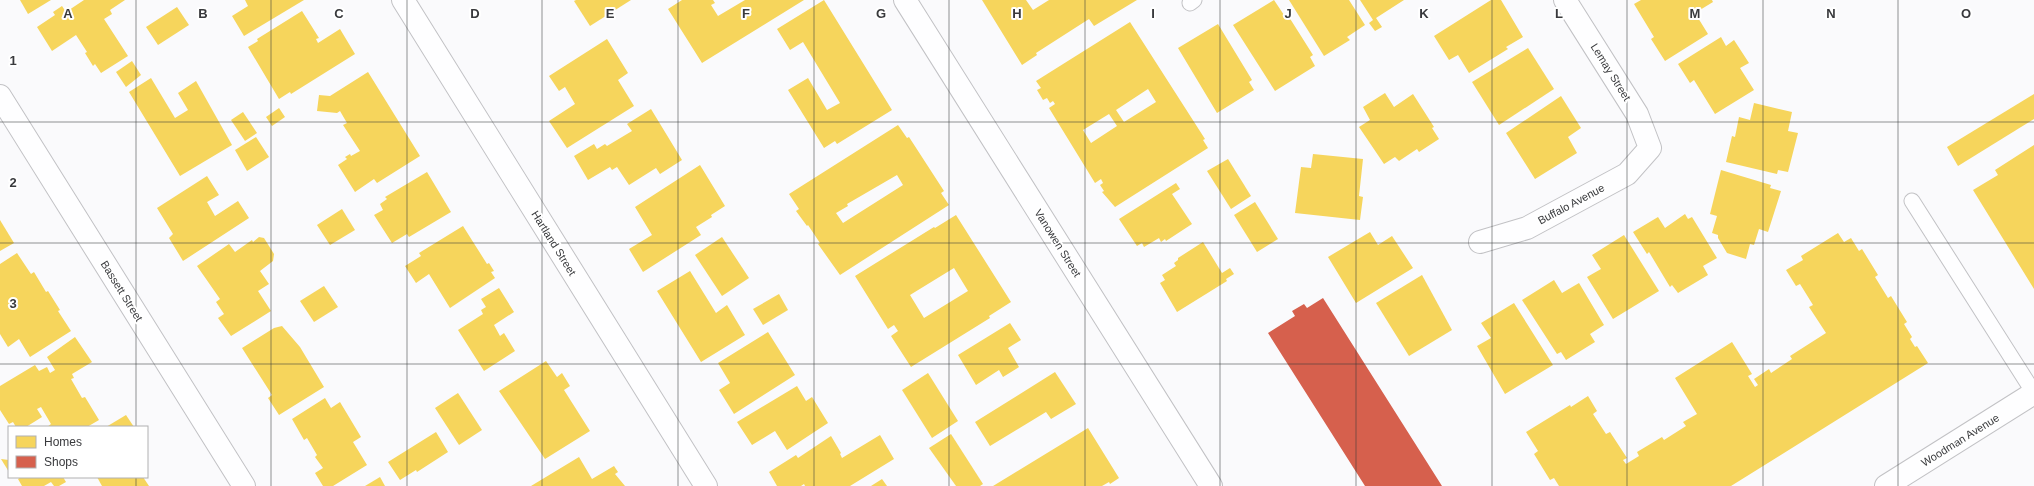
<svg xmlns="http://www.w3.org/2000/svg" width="2034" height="486" viewBox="0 0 2034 486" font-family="Helvetica,sans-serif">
  <rect width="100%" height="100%" fill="#fafafc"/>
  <g fill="#f6d55c" fill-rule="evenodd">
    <polygon points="20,0 51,0 28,14"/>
    <polygon points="84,0 125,0 110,10 112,14 104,19 128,56 101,73 95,64 93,66 85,53 87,52 76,35 52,51 37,27 55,15 53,12 62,6 66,12"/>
    <polygon points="245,0 304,0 244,36 232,16 248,6"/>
    <polygon points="576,0 631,0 590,26 574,1"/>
    <polygon points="682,0 713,0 715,3 711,5 718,16 745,0 804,0 702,63 668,9"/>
    <polygon points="824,0 892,110 837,144 835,141 824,148 788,90 808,78 827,110 840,103 803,42 790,50 777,29"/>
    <polygon points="982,0 1026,0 1033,10 1049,0 1137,0 1094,26 1089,19 1036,53 1037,55 1022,65"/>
    <polygon points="1274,0 1286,18 1289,17 1313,55 1310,57 1315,66 1275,91 1233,25"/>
    <polygon points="1289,0 1349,0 1365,25 1347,37 1350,40 1324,56"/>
    <polygon points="1360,0 1404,0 1376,18 1382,27 1375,31 1369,23 1373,20"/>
    <polygon points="1491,0 1501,0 1523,37 1506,47 1508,49 1469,73 1458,55 1449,60 1434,36"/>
    <polygon points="1641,0 1712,0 1713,2 1695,13 1708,34 1665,61 1651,39 1654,37 1634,4"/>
    <polygon points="177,7 189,25 158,45 146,27"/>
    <polygon points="302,11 319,38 316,39 318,43 340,29 355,54 291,94 290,92 279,99 248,47 258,41 257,39"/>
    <path d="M1130,22l75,117 -2,1 5,8 -93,59 -13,-15 2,-1 -4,-6 3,-2 -2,-4 -6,4 -46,-75 6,-4 -2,-3 -3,2 -3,-5 -4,2 -6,-10 4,-2 -5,-7zM1148,89l8,13 -32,20 -8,-12zM1109,114l8,12 -26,17 -8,-13z"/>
    <polygon points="1218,24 1252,80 1249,82 1254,90 1217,113 1178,48"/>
    <polygon points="1721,37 1726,46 1734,40 1749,63 1740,68 1754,90 1715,114 1694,80 1690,83 1678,64"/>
    <polygon points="607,39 628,73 618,80 634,106 567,148 549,121 575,104 565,87 559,91 549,76"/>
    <polygon points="1528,48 1554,89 1499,125 1472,82"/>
    <polygon points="132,61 141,75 126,87 116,72"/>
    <polygon points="368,72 420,156 377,183 374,179 355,192 338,165 347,159 345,157 350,154 351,156 360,151 343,125 347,123 340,111 337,113 317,111 319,95 330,96"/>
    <polygon points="151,78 175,118 188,110 178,93 196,81 232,145 180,176 129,92"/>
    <polygon points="1385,93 1394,107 1413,94 1434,127 1432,128 1439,139 1419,152 1417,149 1399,161 1395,157 1384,164 1359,127 1370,120 1363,107"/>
    <polygon points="2034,94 2034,119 1958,166 1947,147"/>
    <polygon points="1561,96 1581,128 1568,137 1577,153 1535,179 1506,133"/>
    <polygon points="1754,103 1792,112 1788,131 1798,133 1788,172 1778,170 1777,174 1726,162 1732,136 1735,137 1739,117 1750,120"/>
    <polygon points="279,108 285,117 272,126 266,117"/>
    <polygon points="651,109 682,160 660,174 656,168 629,185 617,167 612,170 610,167 588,180 574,156 594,144 597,149 605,144 607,146 632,131 627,124"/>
    <polygon points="243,112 257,133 245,141 231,120"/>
    <path d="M898,125l9,13 2,-1 35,54 -3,2 8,12 -109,70 -22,-31 2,-1 -12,-18 -1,1 -11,-15 3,-2 -10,-15zM897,175l6,10 -60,38 -7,-10 12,-7 -1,-2z"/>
    <polygon points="256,137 269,157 247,171 235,150"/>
    <polygon points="2034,145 2034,289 1973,190 1998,175 1995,170"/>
    <polygon points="1313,154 1363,159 1359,196 1363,197 1360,220 1295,213 1301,167 1311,168"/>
    <polygon points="1228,159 1251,196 1231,209 1207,171"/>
    <polygon points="700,165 725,206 711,215 712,217 696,227 701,235 643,272 629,249 652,235 635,207"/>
    <polygon points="1721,170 1771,185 1770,188 1781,191 1768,232 1759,229 1754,245 1750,244 1746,259 1727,253 1718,238 1718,235 1712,233 1717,216 1710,214"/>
    <polygon points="427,172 451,212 409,237 407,234 392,243 374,215 383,210 380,204 387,199 385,197"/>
    <polygon points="207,176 219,195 207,202 215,216 238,201 249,218 183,261 169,238 173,234 157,208"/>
    <polygon points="1176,183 1180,189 1172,194 1192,224 1166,241 1165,239 1161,242 1159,238 1144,247 1142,243 1137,246 1119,219"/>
    <polygon points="1255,202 1278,239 1257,252 1234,215"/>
    <polygon points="342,209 355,230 330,245 317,225"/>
    <polygon points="1685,214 1688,219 1692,217 1717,258 1703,266 1708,275 1678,293 1672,285 1670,287 1649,252 1647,254 1633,232 1658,217 1665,228"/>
    <path d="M956,215l55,87 -22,14 1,2 -79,49 -20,-31 7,-5 -4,-6 -6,4 -33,-53 79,-49 1,1zM954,268l14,23 -44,27 -14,-23z"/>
    <polygon points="0,220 14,243 0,251"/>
    <polygon points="463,226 487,264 489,263 494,271 491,272 495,278 450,308 429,274 416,283 405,266 421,256 419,253"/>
    <polygon points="1370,232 1378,245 1392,236 1413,268 1356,303 1328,257"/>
    <polygon points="1838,233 1844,242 1851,238 1859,251 1862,249 1878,275 1875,277 1888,298 1891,296 1907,322 1904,324 1912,337 1910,339 1915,347 1917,346 1928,363 1731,486 1559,486 1554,478 1550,480 1534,454 1538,451 1526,432 1570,405 1571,407 1588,396 1597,411 1593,414 1606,434 1610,432 1627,458 1623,460 1626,464 1639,456 1637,452 1662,437 1664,440 1686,426 1683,422 1697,414 1675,378 1732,342 1752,374 1748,376 1755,387 1758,385 1754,379 1769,369 1771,373 1792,359 1790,356 1826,333 1809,307 1813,305 1800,284 1796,286 1786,270 1803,260 1801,256"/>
    <polygon points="1624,235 1659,291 1613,319 1587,277 1601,269 1592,255"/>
    <polygon points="259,237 264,238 274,254 273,261 260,271 269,284 258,291 271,311 231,336 218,318 224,314 216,302 220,299 197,266 229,244 235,252 252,240 253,242"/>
    <polygon points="722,237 749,278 722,296 695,255"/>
    <polygon points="1203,242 1222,273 1230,268 1234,274 1226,279 1227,281 1177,312 1160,283 1165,280 1162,275 1176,266 1174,263 1178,260 1178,258"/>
    <polygon points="17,253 31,274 34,272 46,292 48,291 60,310 58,311 71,331 30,357 19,339 8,347 0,334 0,264"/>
    <polygon points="690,271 716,313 727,305 745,335 701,362 657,291"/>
    <polygon points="1422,275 1452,330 1409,356 1376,303"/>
    <polygon points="1554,280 1562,293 1579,283 1604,325 1590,334 1595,342 1566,360 1561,352 1557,354 1522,300"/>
    <polygon points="324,286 338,307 314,322 300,301"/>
    <polygon points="499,288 514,312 494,325 500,336 504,333 515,351 484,371 458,330 483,314 481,310 486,307 481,299"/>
    <polygon points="779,294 788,310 763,325 753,309"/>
    <polygon points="1514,303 1553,365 1505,394 1477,346 1491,338 1481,323"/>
    <polygon points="1010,323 1021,340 1008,348 1019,367 1003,377 999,370 976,385 958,355"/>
    <polygon points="282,326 300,347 324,387 279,415 268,398 272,395 242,348 274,328"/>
    <polygon points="768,332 795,375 734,414 719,390 730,383 718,363"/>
    <polygon points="75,337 92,362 72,374 74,378 71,379 82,398 85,397 99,420 87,427 47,427 51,424 41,407 37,409 42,417 26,427 16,427 13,422 9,424 0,410 0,386 35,365 39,371 47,367 50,373 55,370 47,357"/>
    <polygon points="546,361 557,377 562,373 570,386 564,390 590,431 545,459 499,391"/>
    <polygon points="1055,372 1076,404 1051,419 1046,412 990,446 975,422"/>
    <polygon points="928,373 958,421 932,438 902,390"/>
    <polygon points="797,386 806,401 812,397 828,423 787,450 775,431 752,445 737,422"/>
    <polygon points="458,393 482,430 459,445 435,408"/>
    <polygon points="325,398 331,408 340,402 361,437 353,442 367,465 333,486 323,486 315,473 323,468 315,457 317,455 307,438 304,440 292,419"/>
    <polygon points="126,415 134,427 106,427"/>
    <polygon points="1088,428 1119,478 1110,484 1109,482 1102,486 993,486"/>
    <polygon points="436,432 448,452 417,472 416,470 400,480 388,462"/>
    <polygon points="951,434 983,484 980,486 956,486 929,448"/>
    <polygon points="880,435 894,459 850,486 805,486 804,484 801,486 777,486 769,472 796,455 798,458 831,436 841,453 840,454 842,458"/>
    <polygon points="579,457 592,479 614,466 618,472 615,474 625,486 531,486"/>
    <polygon points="1,459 9,460 9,472"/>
    <polygon points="21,477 63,477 66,482 59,486 54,486 51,482 44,486 22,486 18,479"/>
    <polygon points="97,477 143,477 149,486 102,486"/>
    <polygon points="380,477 385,486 365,486"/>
    <polygon points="882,479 887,486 871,486"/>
  </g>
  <polygon fill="#d6604d" points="1323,298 1442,486 1365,486 1268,333 1295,316 1292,311 1304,304 1307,308"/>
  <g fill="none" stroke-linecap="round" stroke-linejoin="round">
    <g stroke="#c2c2c5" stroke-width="17">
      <g id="service">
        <polyline points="1190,3 1194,0"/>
        <polyline points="1912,201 2034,393"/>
      </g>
    </g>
    <g stroke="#c2c2c5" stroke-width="24">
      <g id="minor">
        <polyline points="403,0 706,486"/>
        <polyline points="0,96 244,486"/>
        <polyline points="1480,242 1527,228 1627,174 1650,148 1637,114 1565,0"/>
      </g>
    </g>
    <g stroke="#c2c2c5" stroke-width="24">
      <polyline id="secondary" points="905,0 1211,486"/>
    </g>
    <g stroke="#c2c2c5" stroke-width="24">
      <polyline id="primary" points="1886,486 2034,393"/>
    </g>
    <use href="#service" stroke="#fefeff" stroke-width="15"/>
    <use href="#minor" stroke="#fefeff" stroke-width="22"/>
    <use href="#secondary" stroke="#fefeff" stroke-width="22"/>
    <use href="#primary" stroke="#fefeff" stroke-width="22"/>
  </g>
  <path fill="none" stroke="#393a3d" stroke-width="1" stroke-opacity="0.55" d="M136,0v427M271,0v486M407,0v486M542,0v486M678,0v486M814,0v486M949,0v486M1085,0v486M1220,0v486M1356,0v486M1492,0v486M1627,0v486M1763,0v486M1898,0v486M0,122h2034M0,243h2034M0,364h2034M136,477v9"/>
  <g text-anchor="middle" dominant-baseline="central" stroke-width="4" stroke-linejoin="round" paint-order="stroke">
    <g font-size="11" fill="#393a3d" stroke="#fff">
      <text transform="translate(1611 72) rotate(58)">Lemay Street</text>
      <text transform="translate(1571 204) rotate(-28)">Buffalo Avenue</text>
      <text transform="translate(554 243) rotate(58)">Hartland Street</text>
      <text transform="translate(1058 243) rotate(58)">Vanowen Street</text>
      <text transform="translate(122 291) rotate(58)">Bassett Street</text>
      <text transform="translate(1960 440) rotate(-32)">Woodman Avenue</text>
    </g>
  </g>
  <g font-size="13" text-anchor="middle" font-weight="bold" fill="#393a3d" stroke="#fff" stroke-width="4" stroke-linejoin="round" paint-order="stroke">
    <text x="68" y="18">A</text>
    <text x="203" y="18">B</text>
    <text x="339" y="18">C</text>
    <text x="475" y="18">D</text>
    <text x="610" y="18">E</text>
    <text x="746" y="18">F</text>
    <text x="881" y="18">G</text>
    <text x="1017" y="18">H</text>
    <text x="1153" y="18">I</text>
    <text x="1288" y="18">J</text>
    <text x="1424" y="18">K</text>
    <text x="1559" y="18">L</text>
    <text x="1695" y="18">M</text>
    <text x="1831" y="18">N</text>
    <text x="1966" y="18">O</text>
    <text x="13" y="65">1</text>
    <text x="13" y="187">2</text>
    <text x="13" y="308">3</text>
  </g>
  <rect x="8" y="426" width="140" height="52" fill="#ffffff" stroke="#b0b0b1"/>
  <rect x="16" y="436" width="20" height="12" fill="#f6d55c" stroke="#b0b0b1"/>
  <text x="44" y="446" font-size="12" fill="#393a3d">Homes</text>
  <rect x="16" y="456" width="20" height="12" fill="#d6604d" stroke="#b0b0b1"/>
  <text x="44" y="466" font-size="12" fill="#393a3d">Shops</text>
</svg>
